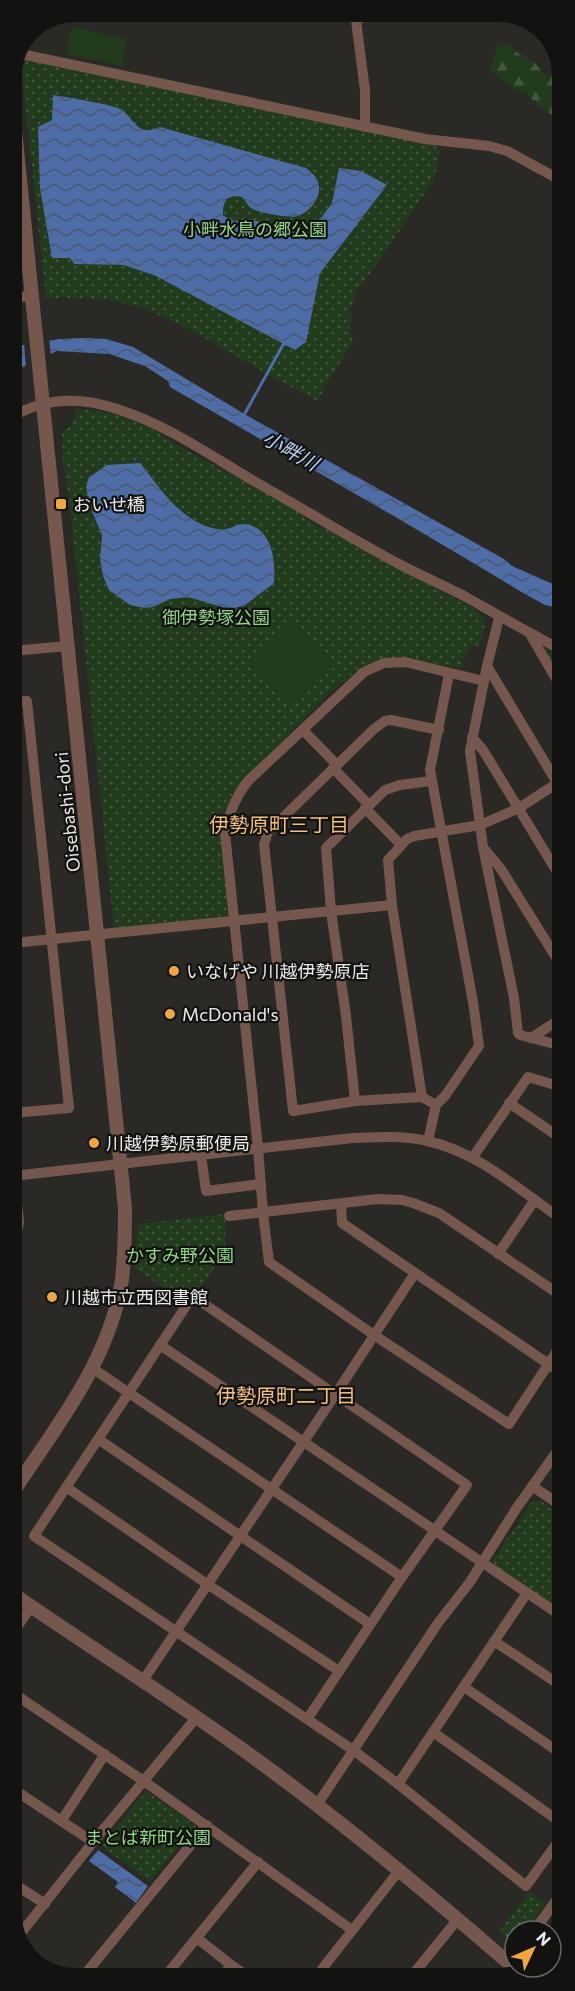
<svg xmlns="http://www.w3.org/2000/svg" width="575" height="1991" viewBox="0 0 575 1991" font-family="Commissioner,'Noto Sans JP',sans-serif">
  <defs>
    <pattern id="forest-firs" width="22" height="20" patternUnits="userSpaceOnUse" patternTransform="scale(1.5)"><rect width="22" height="20" fill="#213b1c"/><path d="M5 1l3.5 6h-7zM16 11l3.5 6h-7z" fill="#41583d"/></pattern>
    <pattern id="park-dots" width="8" height="8" patternUnits="userSpaceOnUse" patternTransform="scale(1.5)"><rect width="8" height="8" fill="#213b1c"/><path d="M2 2h.1M6 6h.1" fill="none" stroke="#41583d" stroke-width="1.8" stroke-linecap="round"/></pattern>
    <pattern id="water-waves" width="16" height="10" patternUnits="userSpaceOnUse" patternTransform="scale(1.5)"><rect width="16" height="10" fill="#4e6da6"/><path d="M0 5q4-4 8 0t8 0" fill="none" stroke="#4a5871"/></pattern>
  </defs>
  <rect width="100%" height="100%" fill="#2a2926"/>
  <path fill="url(#forest-firs)" d="M507,44l14,11 14,8 9,11 18,5v50h-5l-5,-6v-8l-9,-6 -17,-15 -14,-7 -17,-12 -6,-6c6,-8 5,-16 10,-23z"/>
  <g fill="url(#park-dots)">
    <path d="M25,60l410,85 5,7 -6,28 -55,81 -22,29 -6,18 -1,23 3,10 -36,60c-25,-13 -49,-26 -73,-40 -38,-23 -77,-47 -120,-58 -26,-6 -52,-5 -78,-5l-25,-234z"/>
    <path d="M76,409l37,4 44,18 16,12 110,59 35,24 33,14 93,53 30,15 10,10 1,7 -6,21 -6,-1 -9,12 -3,11 -62,-11 -29,6 -15,9 -24,20 -85,85 -13,15 -11,25 -1,25 8,72 -4,4 -111,11 -44,-423 -7,-47 -1,-27c11,-6 13,-11 14,-23z"/>
    <polygon points="539,646 562,657 562,684"/>
    <polygon points="225,1214 225,1252 200,1289 191,1290 183,1301 135,1268 138,1224"/>
    <polygon points="540,1501 563,1515 563,1597 558,1604 554,1605 494,1565 493,1560 532,1502"/>
    <polygon points="146,1791 196,1826 150,1881 101,1846"/>
    <polygon points="530,1891 546,1904 525,1931 515,1931 515,1944 499,1932"/>
  </g>
  <g fill="#213b1c">
    <polygon points="72,27 127,39 122,66 66,54"/>
    <polygon points="293,622 334,667 290,708 249,663"/>
  </g>
  <g fill="url(#water-waves)">
    <path d="M53,95c12,2 63,10 69,15 14,11 15,27 38,17l146,41c5,4 10,8 12,14 5,15 -9,33 -25,35 -8,0 -35,-4 -42,-9 -4,-3 -6,-8 -9,-11l-8,-1 -8,3 -3,9v7c7,6 13,8 22,3l42,11 17,-1 17,-10 11,-15 7,-35 22,3 26,14 -67,88 -14,69 -11,8 -139,-74 -32,-11 -50,-1 -4,-6h-18l-12,-70 -2,-61 14,-7z"/>
    <path d="M83,338l23,1 27,8 113,68 258,144 8,7 50,22v21l-17,-4 -20,-11c-117,-71 -236,-138 -355,-207l-2,-6 -23,-15 -36,-12 -52,-3 -45,21v-25l48,-8z"/>
    <path d="M140,463c18,22 35,50 63,62 8,3 18,6 27,3 4,-1 8,-4 13,-4 29,2 33,36 31,59l-30,23 -15,3 -41,-12 -18,2 -17,8 -9,1 -14,-3 -21,-15 -6,-14 -3,-16 2,-25 -8,-19 -8,-28 3,-11 18,-12z"/>
    <polygon points="98,1850 148,1886 136,1903 115,1887 118,1882 89,1861"/>
  </g>
  <polygon fill="#2a2926" points="49,338 51,357 26,369 24,342"/>
  <g fill="none" stroke-linecap="round" stroke-linejoin="round">
    <polyline stroke="#4e6da6" stroke-width="3" points="244,415 284,343"/>
    <g stroke="#75574d" stroke-width="10">
      <polyline points="355,12 365,91 365,127"/>
      <polyline points="356,18 421,12"/>
      <polyline points="21,54 425,139 489,146 507,151 562,181"/>
      <polyline points="12,300 32,294"/>
      <path d="M12,417c33,-20 69,-20 105,-8 54,17 101,52 149,79 45,25 89,53 135,77 21,11 44,21 65,32 32,18 63,36 96,53"/>
      <polyline points="12,540 15,571 12,572"/>
      <polyline points="499,618 487,666 470,751 483,847 514,998 518,1033 520,1035 562,1046"/>
      <polyline points="530,634 562,689"/>
      <polyline points="12,651 67,646"/>
      <polyline points="487,666 562,791"/>
      <path d="M484,681l-79,-19 -21,1 -20,9 -116,109c-13,16 -19,32 -23,52l33,315 5,65 6,49 105,73 135,89 54,-82"/>
      <polyline points="12,704 16,702 27,701 69,1108 13,1113"/>
      <polyline points="303,730 337,765"/>
      <polyline points="472,737 483,750 562,880"/>
      <polyline points="333,768 369,805"/>
      <polyline points="365,808 401,845"/>
      <polyline points="485,850 501,869 562,967"/>
      <polyline points="13,943 392,905"/>
      <polyline points="531,1038 562,1018"/>
      <polyline points="422,1097 392,905 388,860 407,839 414,836 480,825 519,808 562,780"/>
      <polyline points="355,1101 346,1016 331,911 326,848 385,790 400,785 431,781"/>
      <polyline points="509,1103 562,1139"/>
      <polyline points="436,1105 422,1097 355,1101 293,1111 264,844 268,832 374,729 385,721 391,720 439,730"/>
      <polyline points="428,1141 436,1105 445,1096 479,1046 473,1002 430,770 449,674"/>
      <polyline points="13,1149 15,1175"/>
      <polyline points="201,1155 206,1191 261,1184"/>
      <polyline points="473,1157 528,1077 562,1087"/>
      <path d="M13,1176l340,-38c25,-1 50,-3 74,3 52,11 93,50 136,79"/>
      <polyline points="341,1204 342,1223 563,1374"/>
      <polyline points="229,1216 378,1199 402,1200 413,1203 439,1213 563,1297"/>
      <polyline points="13,1233 18,1227 19,1222 14,1176"/>
      <polyline points="498,1254 534,1201"/>
      <polyline points="160,1345 563,1617"/>
      <polyline points="92,1368 402,1577"/>
      <polyline points="98,1439 370,1624"/>
      <polyline points="532,1486 563,1507"/>
      <polyline points="66,1487 207,1584 339,1671"/>
      <polyline points="13,1633 31,1607"/>
      <polyline points="494,1641 563,1687"/>
      <polyline points="142,1682 335,1395 415,1273"/>
      <polyline points="464,1687 563,1755"/>
      <polyline points="13,1693 148,1784 352,1930"/>
      <polyline points="308,1718 402,1577 467,1485 197,1299 190,1300 34,1536 353,1750 398,1784 526,1886 563,1835"/>
      <polyline points="433,1732 563,1824"/>
      <polyline points="398,1784 527,1593"/>
      <polyline points="13,1789 93,1842"/>
      <polyline points="317,1805 438,1623 470,1582 516,1509 563,1443"/>
      <polyline points="62,1820 105,1754"/>
      <polyline points="13,1883 45,1904"/>
      <polyline points="534,1931 563,1891"/>
      <polyline points="18,1937 93,1842 196,1718"/>
      <polyline points="197,1938 231,1965 221,1978"/>
      <polyline points="231,1965 250,1978"/>
      <polyline points="82,1978 207,1825"/>
      <polyline points="164,1978 258,1862"/>
      <polyline points="315,1978 398,1872"/>
      <polyline points="410,1978 458,1919"/>
      <polyline points="503,1978 515,1960"/>
    </g>
    <g stroke="#75574d" stroke-width="14">
      <path d="M12,101l113,1107c0,26 0,53 -4,78 -14,78 -66,142 -108,206"/>
      <path d="M13,1594c81,56 165,108 244,166 88,64 172,134 254,205"/>
    </g>
  </g>
  <g fill="#efa73e" stroke="#121210" stroke-width="2">
    <rect x="55" y="498" width="12" height="12" rx="3"/>
    <circle cx="174" cy="971" r="6"/>
    <circle cx="170" cy="1014" r="6"/>
    <circle cx="94" cy="1143" r="6"/>
    <circle cx="52" cy="1297" r="6"/>
  </g>
  <g text-anchor="middle" dominant-baseline="central" stroke-width="4.5" stroke-linejoin="round" paint-order="stroke">
    <g font-size="18" fill="#93d586" stroke="#121210">
      <text x="255" y="229">小畔水鳥の郷公園</text>
      <text x="216" y="617">御伊勢塚公園</text>
      <text x="180" y="1255">かすみ野公園</text>
      <text x="148" y="1837">まとば新町公園</text>
    </g>
    <g font-size="18" fill="#eaeae8" stroke="#121210" text-anchor="start">
      <text x="73" y="504">おいせ橋</text>
      <text x="186" y="971">いなげや 川越伊勢原店</text>
      <text x="182" y="1014">McDonald's</text>
      <text x="106" y="1143">川越伊勢原郵便局</text>
      <text x="64" y="1297">川越市立西図書館</text>
    </g>
    <g font-size="18" fill="#eaeae8" stroke="#121210">
      <text transform="translate(67 812) rotate(-96)">Oisebashi-dori</text>
    </g>
    <g font-size="20" font-style="italic" fill="#bed1f2" stroke="#121210">
      <text transform="translate(291 450) rotate(29)">小畔川</text>
    </g>
    <g font-size="20" fill="#f2bf7f" stroke="#121210">
      <text x="279" y="824">伊勢原町三丁目</text>
      <text x="286" y="1395">伊勢原町二丁目</text>
    </g>
  </g>
  <path d="M0 0H575V1991H0ZM75 22H499A53 53 0 0 1 552 75V1915A53 53 0 0 1 499 1968H75A53 53 0 0 1 22 1915V75A53 53 0 0 1 75 22Z" fill="#121210" fill-rule="evenodd"/>
  <g transform="translate(533 1949) rotate(46)"><circle r="28" fill="#121210" stroke="#686866" stroke-width="1.5"/>
  <path d="M0-4.5L10 22L0 15L-10 22Z" fill="#efa73e"/>
  <text y="-9" font-size="16" font-weight="bold" text-anchor="middle" fill="#eaeae8">N</text>
  </g>
</svg>
